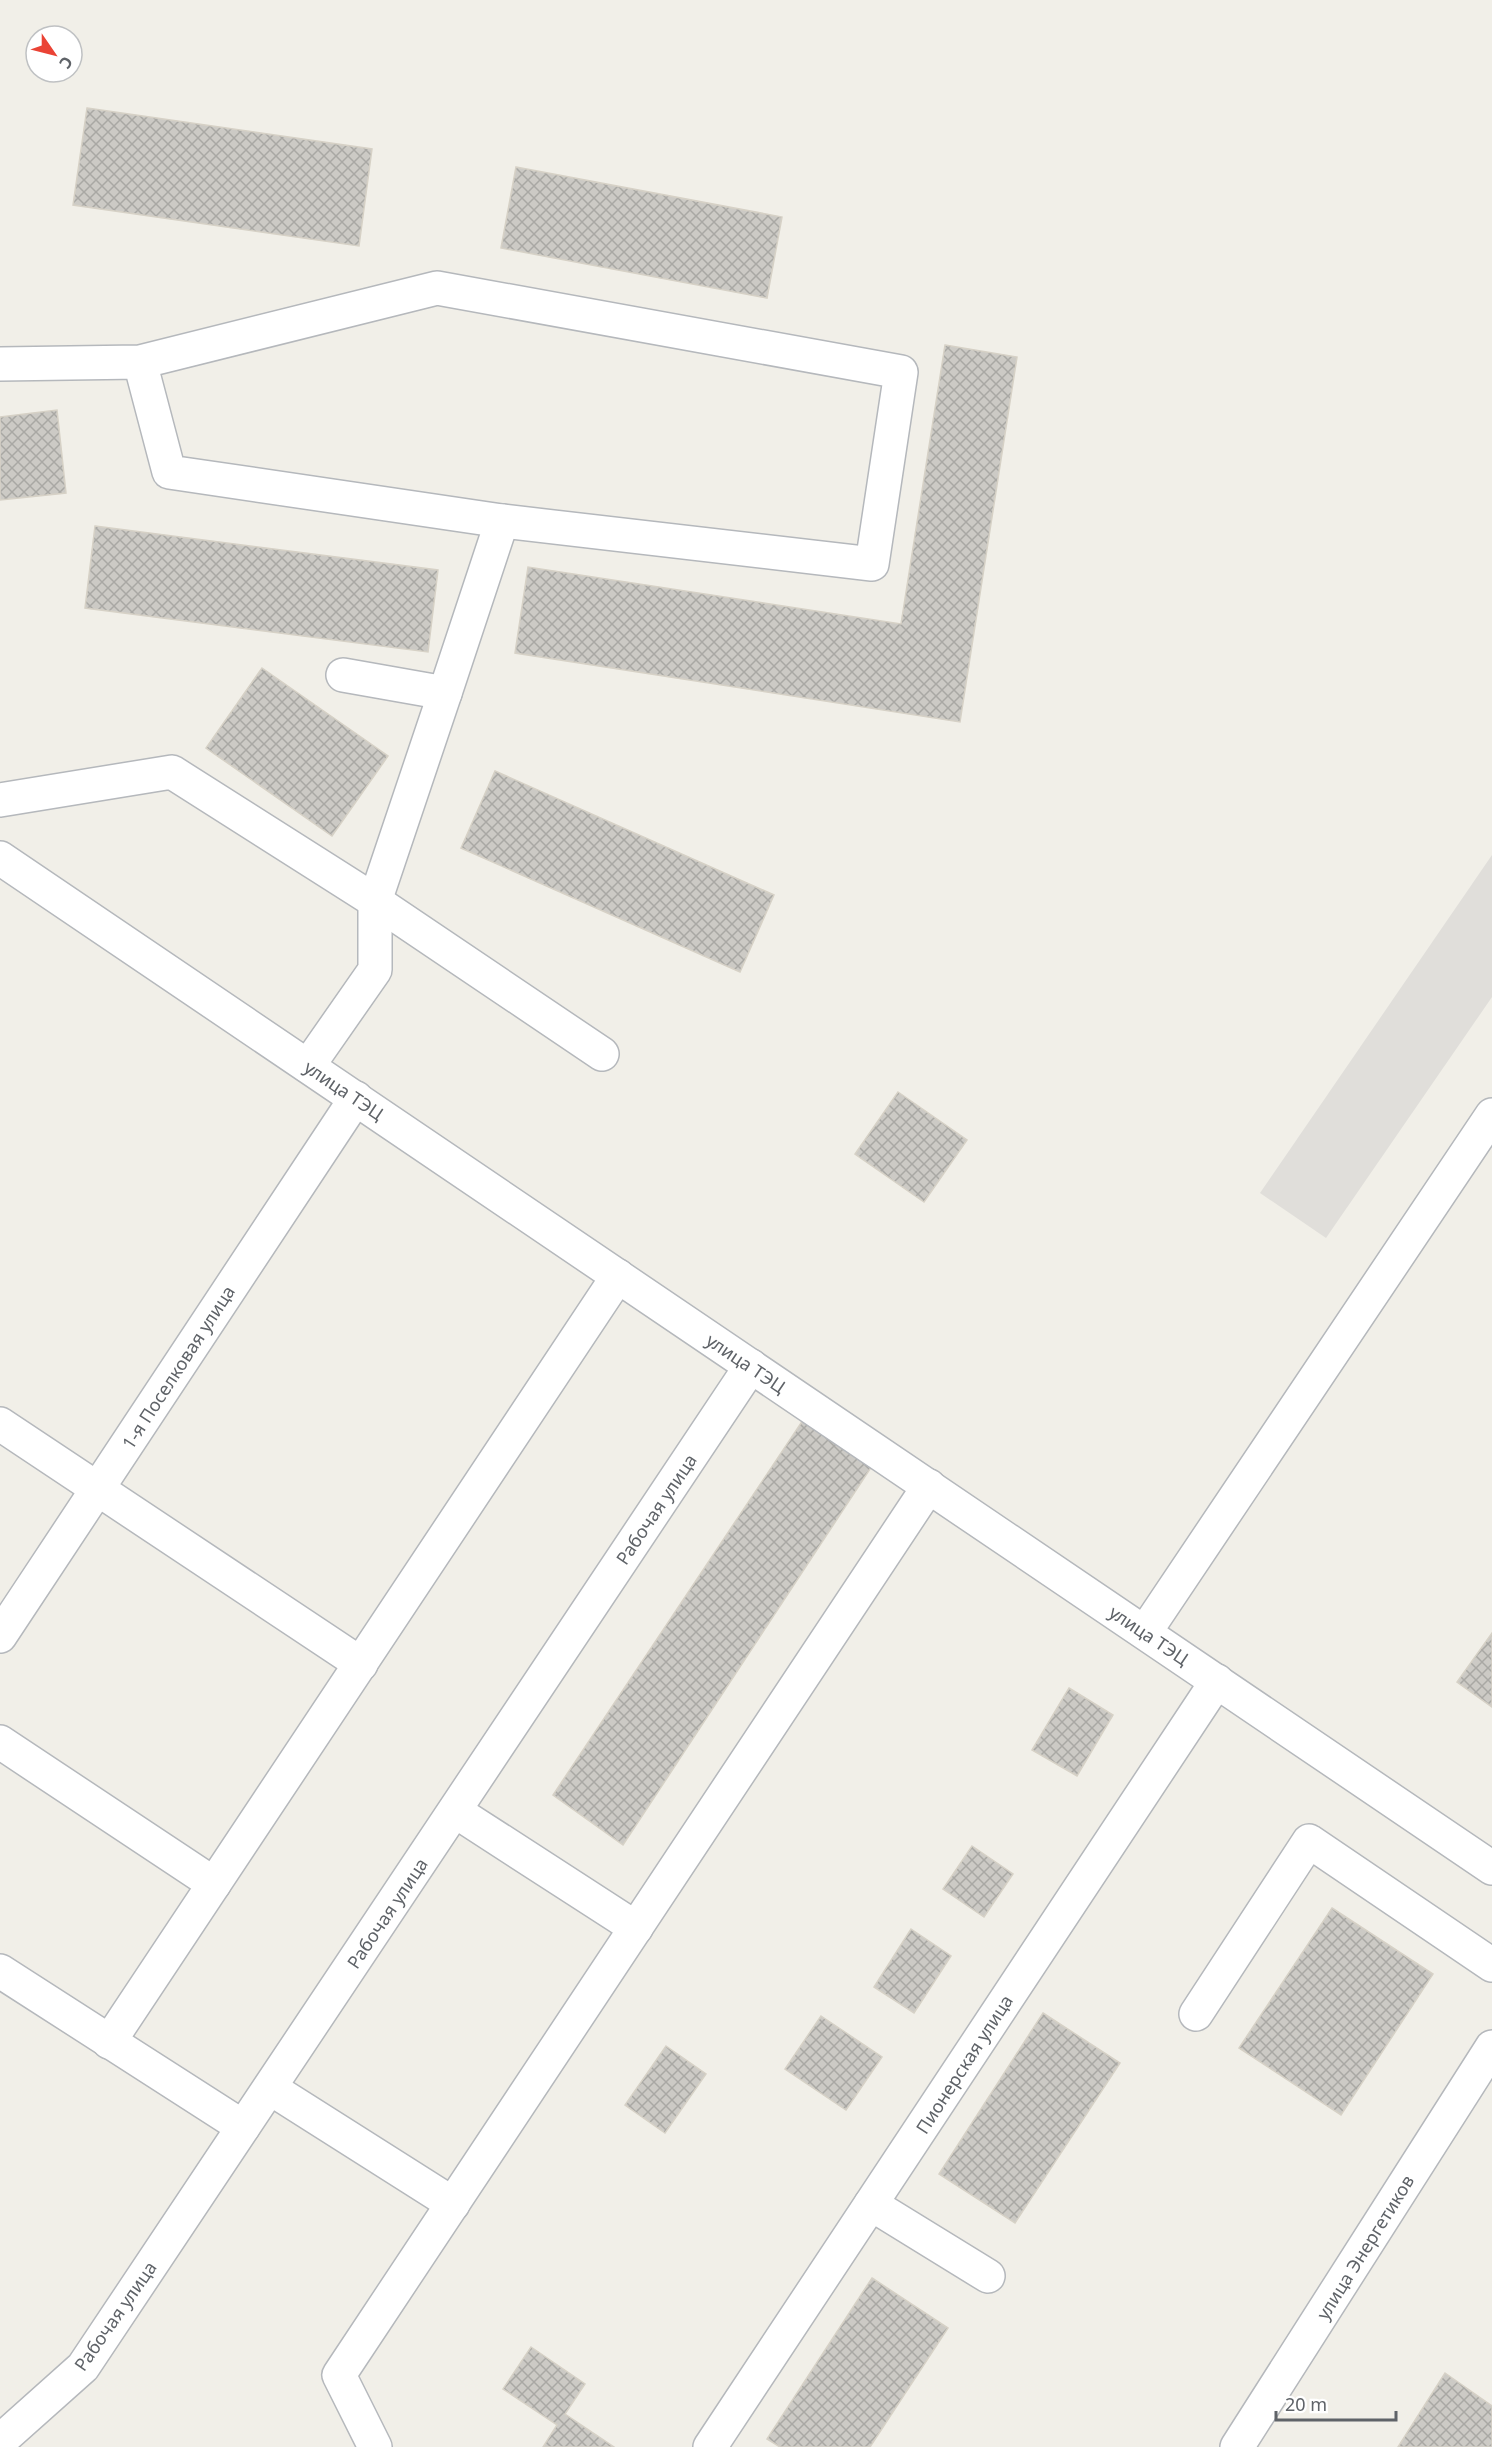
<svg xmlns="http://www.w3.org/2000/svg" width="1492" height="2447" viewBox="0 0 1492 2447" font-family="'Noto Sans',sans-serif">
  <defs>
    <pattern id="building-cross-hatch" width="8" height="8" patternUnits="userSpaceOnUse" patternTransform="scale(1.5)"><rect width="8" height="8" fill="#cccac5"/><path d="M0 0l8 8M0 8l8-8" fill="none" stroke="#a9a8a4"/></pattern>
  </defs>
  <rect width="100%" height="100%" fill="#f1efe8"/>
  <polygon fill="#e0deda" points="1492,855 1492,997 1326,1238 1260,1193"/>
  <g fill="url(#building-cross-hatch)" stroke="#d6d1c6" stroke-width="1.5">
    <polygon points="87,108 372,149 359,246 73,205"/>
    <polygon points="516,167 782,217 767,298 501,248"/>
    <polygon points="945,345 1017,357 960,722 515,653 528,567 901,624"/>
    <polygon points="57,410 66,493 0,500 0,417"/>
    <polygon points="95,526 438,570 428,652 85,608"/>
    <polygon points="262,668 388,756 332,836 206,748"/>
    <polygon points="495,771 774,895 740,972 461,848"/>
    <polygon points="898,1092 967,1140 924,1202 855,1154"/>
    <polygon points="803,1420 872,1466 623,1845 553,1795"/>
    <polygon points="1492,1633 1492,1707 1457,1682"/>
    <polygon points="1069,1688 1113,1715 1077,1776 1032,1750"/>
    <polygon points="972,1846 1013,1874 984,1917 943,1889"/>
    <polygon points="1332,1908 1433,1974 1341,2115 1239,2048"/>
    <polygon points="911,1929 951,1956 914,2013 874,1987"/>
    <polygon points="1043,2013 1120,2063 1015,2223 939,2174"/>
    <polygon points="821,2016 882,2057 846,2110 785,2069"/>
    <polygon points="666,2046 706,2074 665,2133 625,2105"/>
    <polygon points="872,2278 948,2328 870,2447 780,2447 767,2439"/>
    <polygon points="531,2347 585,2384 565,2414 614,2447 543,2447 557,2425 503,2389"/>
    <polygon points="1445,2373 1492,2406 1492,2447 1398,2447"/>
  </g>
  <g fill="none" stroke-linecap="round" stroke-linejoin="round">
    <g stroke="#b5b8bc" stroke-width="36">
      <g id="minor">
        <polyline points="0,364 140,362 437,288 901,372 872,564 502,521 169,472 140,362"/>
        <polyline points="343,675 445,693 502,521"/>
        <polyline points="0,800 172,772 375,901 602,1054"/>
        <polyline points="0,858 1492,1868"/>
        <polyline points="308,1066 375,970 375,901 445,693"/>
        <polyline points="0,1424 361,1664"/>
        <polyline points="1145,1632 1492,1115"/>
        <polyline points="0,1636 356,1098"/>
        <polyline points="0,1742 214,1884"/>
        <polyline points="455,1811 636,1928"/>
        <polyline points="0,1971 243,2127"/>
        <polyline points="1196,2014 1309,1841 1492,1965"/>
        <polyline points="109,2042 618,1276"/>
        <polyline points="270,2088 453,2204"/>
        <polyline points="871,2204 988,2276"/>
        <polyline points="0,2441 83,2367 751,1366"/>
        <polyline points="375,2447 339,2375 929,1486"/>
        <polyline points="710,2447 1217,1681"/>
        <polyline points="1237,2447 1492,2047"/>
      </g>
    </g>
    <use href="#minor" stroke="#fff" stroke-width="33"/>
  </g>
  <g text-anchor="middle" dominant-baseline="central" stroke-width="5" stroke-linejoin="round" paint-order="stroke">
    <g font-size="18" fill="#5f6368" stroke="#fff">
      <text transform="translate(344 1090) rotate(34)">улица ТЭЦ</text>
      <text transform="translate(746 1363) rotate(34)">улица ТЭЦ</text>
      <text transform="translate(178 1367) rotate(-57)">1-я Поселковая улица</text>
      <text transform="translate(656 1509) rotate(-56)">Рабочая улица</text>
      <text transform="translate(1149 1635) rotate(34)">улица ТЭЦ</text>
      <text transform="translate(387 1913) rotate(-56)">Рабочая улица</text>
      <text transform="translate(964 2064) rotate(-57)">Пионерская улица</text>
      <text transform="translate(1365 2247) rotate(-58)">улица Энергетиков</text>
      <text transform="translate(115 2316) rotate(-55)">Рабочая улица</text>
    </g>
  </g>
  <g transform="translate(54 54) rotate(125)"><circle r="28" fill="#ffffff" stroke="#bfc1c3" stroke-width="1.5"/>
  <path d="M0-4.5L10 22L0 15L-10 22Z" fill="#ea4335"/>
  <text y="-9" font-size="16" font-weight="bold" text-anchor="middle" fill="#5f6368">С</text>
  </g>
  <path d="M1276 2411v9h120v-9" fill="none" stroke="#5f6368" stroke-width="3"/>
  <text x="1285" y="2411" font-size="18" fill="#5f6368" stroke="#ffffff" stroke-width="4.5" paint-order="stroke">20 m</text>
</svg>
